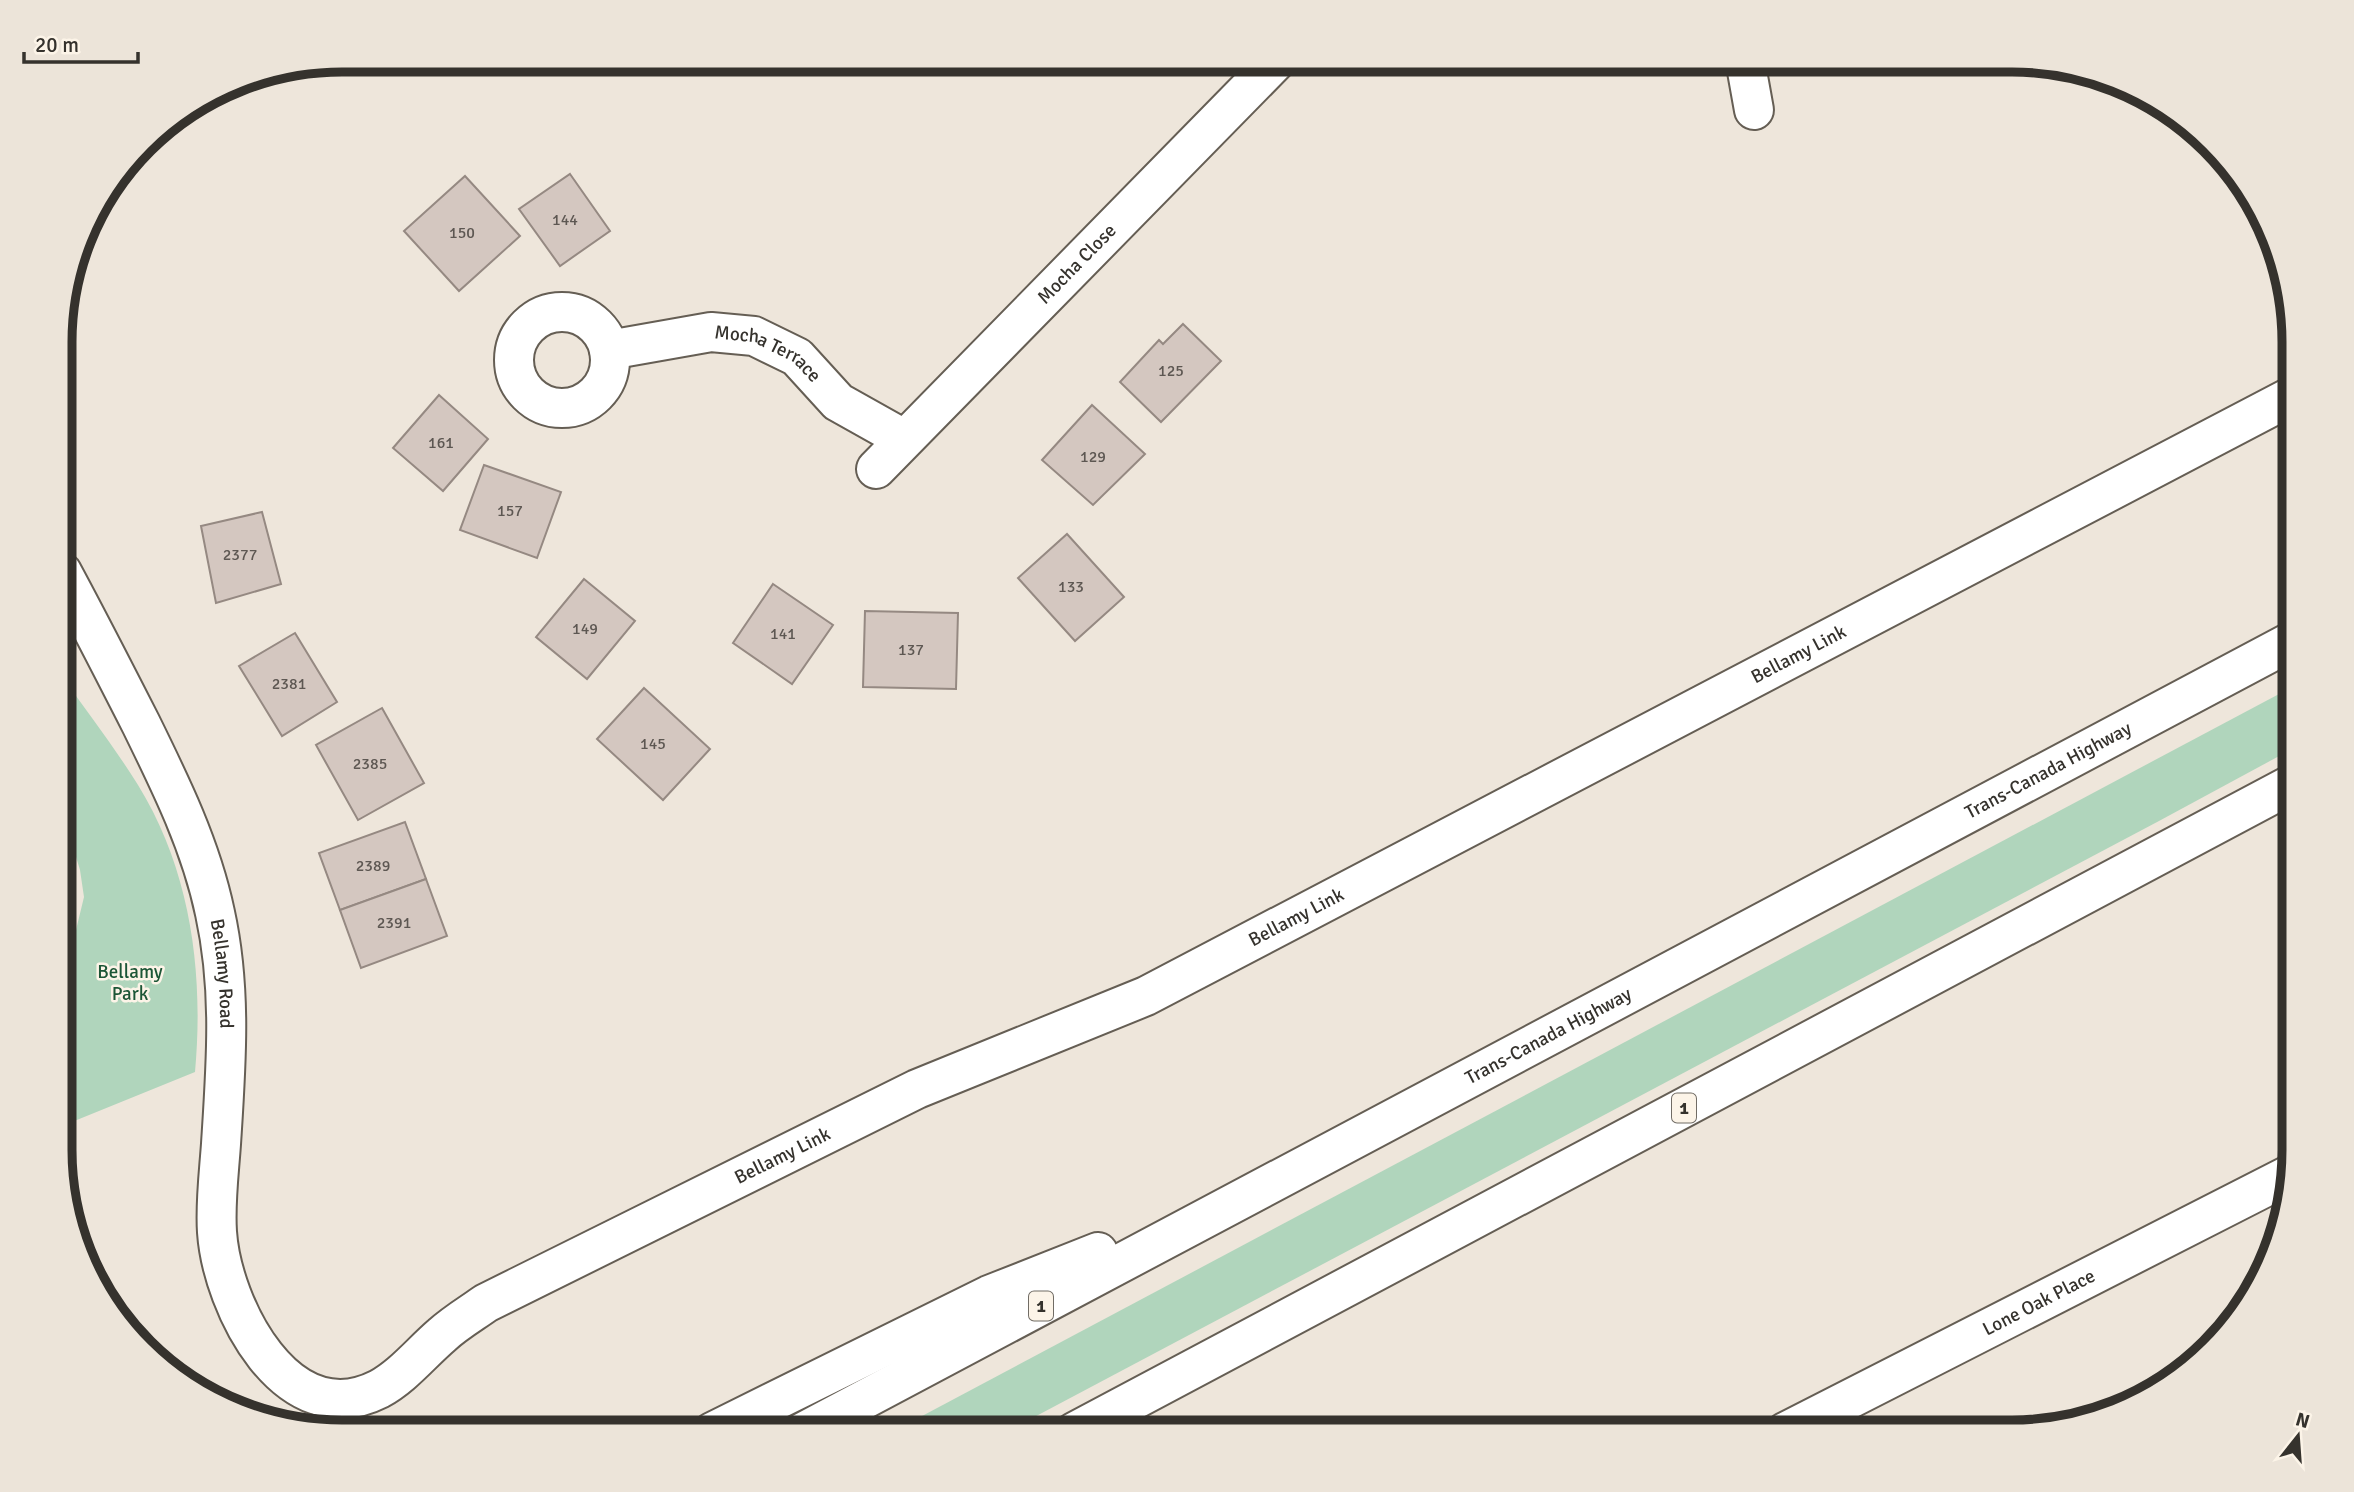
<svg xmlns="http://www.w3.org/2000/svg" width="2354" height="1492" viewBox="0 0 2354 1492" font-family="Signika,sans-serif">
  <rect width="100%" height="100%" fill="#eee6db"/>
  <g fill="#b0d5bc">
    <path d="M62,676c25,36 53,72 76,109 53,86 66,188 57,287l-133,54v-175l14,-21 8,-33 -4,-27 -18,-59z"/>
    <polygon points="2294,686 2294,748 2159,821 1006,1432 892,1432"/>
  </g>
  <g fill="#d4c7c0" stroke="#958982" stroke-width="2">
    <polygon points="570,174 610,231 560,266 519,209"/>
    <polygon points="465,176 520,236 459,291 404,231"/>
    <polygon points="1183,324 1221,361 1161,422 1120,382 1159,340 1163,344"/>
    <polygon points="439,395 488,439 443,491 393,448"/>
    <polygon points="1092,405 1145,454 1093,505 1042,460"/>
    <polygon points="484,465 561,492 537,558 460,530"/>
    <polygon points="262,512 281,584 216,603 201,526"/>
    <polygon points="1067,534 1124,597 1075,641 1018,578"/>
    <polygon points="584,579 635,621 587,679 536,637"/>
    <polygon points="773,584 833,625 792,684 733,643"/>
    <polygon points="865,611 958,613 956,689 863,687"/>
    <polygon points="295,633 337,702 282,736 239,666"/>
    <polygon points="644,688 710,749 663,800 597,739"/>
    <polygon points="382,708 424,783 358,820 316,745"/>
    <polygon points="405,822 426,879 340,910 319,853"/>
    <polygon points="426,879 447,936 361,968 340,910"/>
  </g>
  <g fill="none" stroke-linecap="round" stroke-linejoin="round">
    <g stroke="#655e54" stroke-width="42">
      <g id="minor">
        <polyline points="1745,60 1754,110"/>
        <circle cx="562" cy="360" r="48"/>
        <path id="s1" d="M609,350l102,-18 43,4 43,21 41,45 66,37"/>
        <path id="s2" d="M876,469l401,-409"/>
        <path id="s3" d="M62,572c27,50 53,101 79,152 30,61 60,122 74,189 17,77 11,153 6,231 -2,29 -6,59 -4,88 5,74 70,204 162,157 24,-13 42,-36 63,-54 13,-12 30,-22 44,-32l431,-214 229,-93 1148,-601"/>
        <path id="s4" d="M1785,1432l508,-259"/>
      </g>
    </g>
    <g stroke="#655e54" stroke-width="42">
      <g id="motorway">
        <polyline points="712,1432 989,1295 1098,1252"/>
        <path id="s5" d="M803,1432l1491,-792"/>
        <polyline points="1074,1432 2294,783"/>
      </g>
    </g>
    <use href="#minor" stroke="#fff" stroke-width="38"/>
    <use href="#motorway" stroke="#fff" stroke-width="38"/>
  </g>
  <g text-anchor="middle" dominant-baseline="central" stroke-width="5" stroke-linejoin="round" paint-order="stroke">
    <g font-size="16" fill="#5d5752">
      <text x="565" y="220">144</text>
      <text x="462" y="233">150</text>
      <text x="1171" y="371">125</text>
      <text x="441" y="443">161</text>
      <text x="1093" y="457">129</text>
      <text x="510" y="511">157</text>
      <text x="240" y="555">2377</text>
      <text x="1071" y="587">133</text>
      <text x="585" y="629">149</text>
      <text x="783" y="634">141</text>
      <text x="911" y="650">137</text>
      <text x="289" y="684">2381</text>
      <text x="653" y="744">145</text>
      <text x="370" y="764">2385</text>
      <text x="373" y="866">2389</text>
      <text x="394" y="923">2391</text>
    </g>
    <g fill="#fcf4e8" stroke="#716c65" stroke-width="2">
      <rect x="1672" y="1093.5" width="24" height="29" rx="5"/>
      <rect x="1029" y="1291.5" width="24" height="29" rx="5"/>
    </g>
    <g font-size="18" font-weight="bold" fill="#35322d">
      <text x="1684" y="1108">1</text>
      <text x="1041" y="1306">1</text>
    </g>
    <g font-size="19" fill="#35322d" stroke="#fcf4e8">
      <text stroke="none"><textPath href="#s2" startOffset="287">Mocha Close</textPath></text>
      <text stroke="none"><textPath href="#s1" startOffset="166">Mocha Terrace</textPath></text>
      <text stroke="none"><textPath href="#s3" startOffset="2562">Bellamy Link</textPath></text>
      <text stroke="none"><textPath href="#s5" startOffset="1410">Trans-Canada Highway</textPath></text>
      <text stroke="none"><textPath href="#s3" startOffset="1995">Bellamy Link</textPath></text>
      <text stroke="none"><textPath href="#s3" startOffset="436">Bellamy Road</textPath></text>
      <text stroke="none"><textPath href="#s5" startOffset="844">Trans-Canada Highway</textPath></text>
      <text stroke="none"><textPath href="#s3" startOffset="1428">Bellamy Link</textPath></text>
      <text stroke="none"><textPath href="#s4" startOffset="285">Lone Oak Place</textPath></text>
    </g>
    <g font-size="19" fill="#1c5636" stroke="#fcf4e8">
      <text x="130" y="972">Bellamy<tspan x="130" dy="22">Park</tspan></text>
    </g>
  </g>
  <path d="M0 0H2354V1492H0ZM342 72H2012A270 270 0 0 1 2282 342V1150A270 270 0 0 1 2012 1420H342A270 270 0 0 1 72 1150V342A270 270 0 0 1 342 72Z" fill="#ece4d9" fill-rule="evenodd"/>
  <path fill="none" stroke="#35322d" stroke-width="9" d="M342 72H2012A270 270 0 0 1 2282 342V1150A270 270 0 0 1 2012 1420H342A270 270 0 0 1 72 1150V342A270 270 0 0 1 342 72Z"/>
  <g transform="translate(2298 1436) rotate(17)" stroke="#fcf4e8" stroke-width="5" paint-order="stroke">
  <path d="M0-5L12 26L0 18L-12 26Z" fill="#35322d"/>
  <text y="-10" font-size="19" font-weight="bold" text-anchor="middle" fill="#35322d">N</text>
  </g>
  <path d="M24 52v10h114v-10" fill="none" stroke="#35322d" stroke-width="3.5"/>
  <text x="35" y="52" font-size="21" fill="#35322d" stroke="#fcf4e8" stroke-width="5" paint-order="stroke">20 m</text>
</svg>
